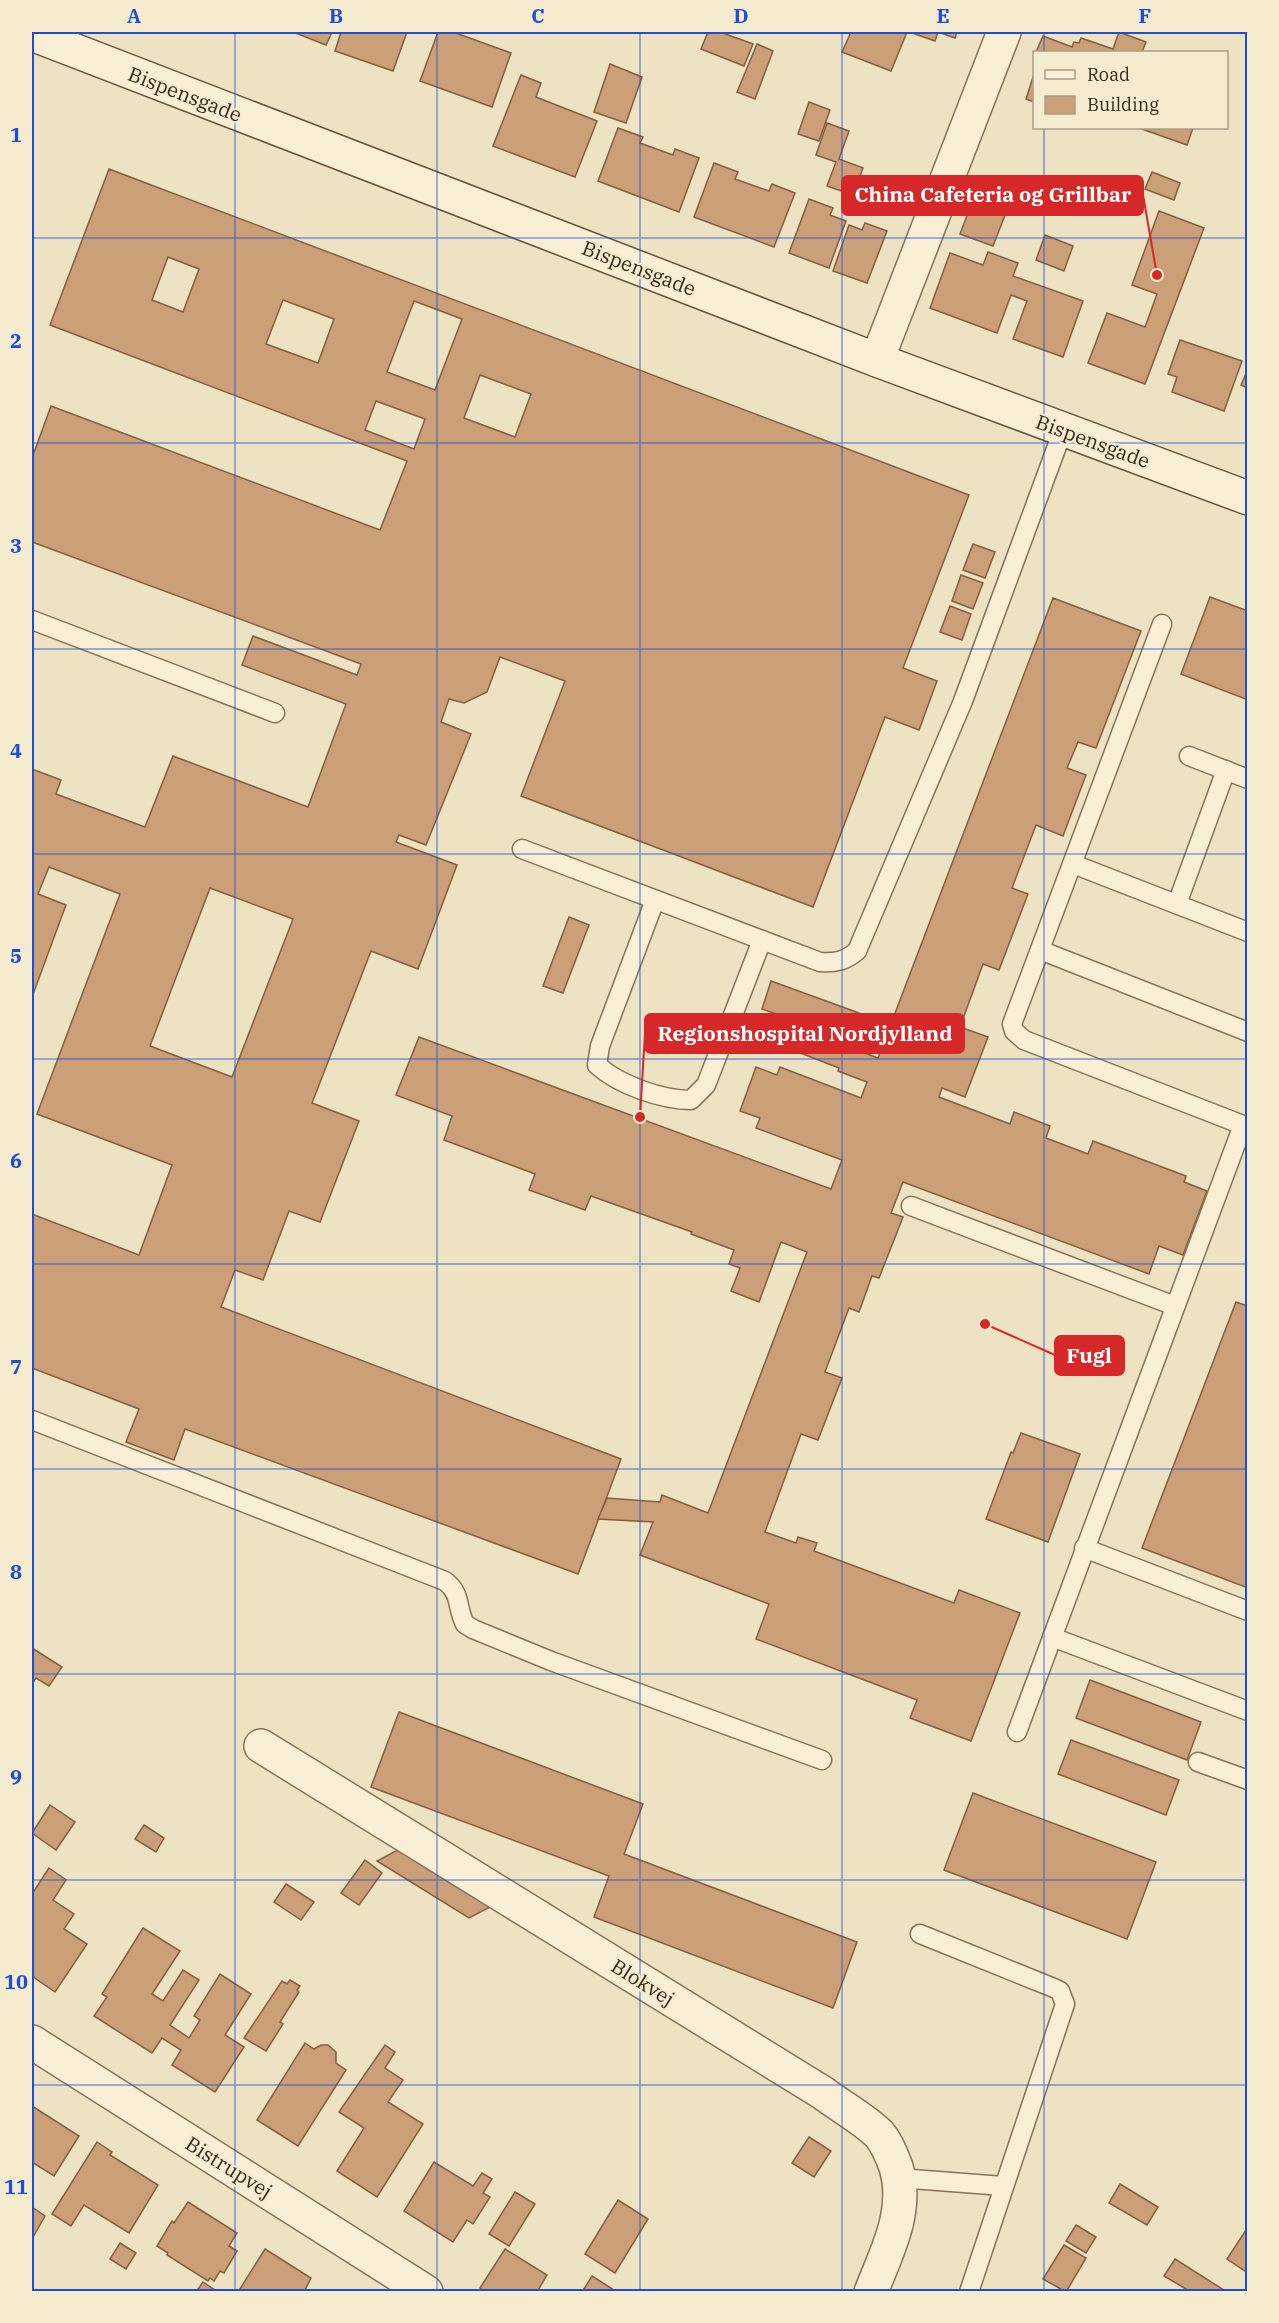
<svg xmlns="http://www.w3.org/2000/svg" width="1279" height="2323" viewBox="0 0 1279 2323" font-family="'IBM Plex Serif',serif">
  <rect width="100%" height="100%" fill="#ede2c1"/>
  <g fill="#cb9f77" stroke="#855f3f" stroke-width="1.5" fill-rule="evenodd">
    <polygon points="293,32 332,32 326,45"/>
    <polygon points="341,32 407,32 393,71 335,51"/>
    <polygon points="438,32 453,32 511,53 492,107 420,81"/>
    <polygon points="708,32 720,32 753,44 744,66 701,49"/>
    <polygon points="851,32 907,32 891,71 842,52"/>
    <polygon points="916,32 957,32 955,38 938,32 935,41 915,34"/>
    <polygon points="1119,32 1146,42 1142,52 1036,52 1043,36 1072,47 1074,42 1079,43 1081,38 1113,49"/>
    <polygon points="757,44 773,51 755,99 737,92"/>
    <polygon points="610,64 642,77 626,123 594,112"/>
    <polygon points="1034,74 1034,102 1026,99"/>
    <polygon points="521,75 541,83 536,97 597,121 575,177 493,146"/>
    <polygon points="809,102 830,110 819,141 798,134"/>
    <polygon points="827,123 849,131 839,159 863,168 853,195 827,186 836,162 816,155"/>
    <polygon points="618,128 643,137 640,143 673,155 675,149 699,158 679,212 598,181"/>
    <polygon points="1139,128 1193,128 1187,145"/>
    <polygon points="714,163 738,172 735,179 769,191 772,184 795,193 774,247 694,217"/>
    <path d="M109,169l860,326 -66,173 34,13 -18,49 -34,-13 -72,190 -292,-111 44,-115 -65,-24 -13,35 -23,11 -15,-4 -8,23 30,12 -45,111 -27,-10 -3,7 61,23 -39,104 -47,-18 -59,152 47,18 -39,101 -31,-11 -26,69 -28,-10 -14,37 400,152 -43,115 -393,-145 -11,31 -48,-18 13,-33 -107,-41v-154l107,41 33,-90 -135,-51 83,-220 -71,-27 -11,27 28,11 -34,92v-228l29,11 -5,14 89,33 28,-71 135,51 38,-103 -104,-39 11,-29 104,39 4,-11 -329,-122v-84l19,-52 329,124 27,-69 -357,-136zM168,257l31,12 -16,43 -31,-12zM283,300l51,19 -16,44 -52,-19zM414,301l48,18 -27,71 -48,-18zM480,375l51,19 -16,43 -51,-19zM376,401l49,18 -11,30 -49,-19zM210,888l83,31 -61,158 -82,-31z"/>
    <polygon points="1152,172 1180,183 1174,200 1145,189"/>
    <polygon points="980,182 1005,191 1001,203 1009,205 993,246 960,234"/>
    <polygon points="809,199 833,208 830,215 846,221 829,268 789,253"/>
    <polygon points="1159,211 1204,228 1145,384 1088,363 1107,313 1145,327 1157,294 1132,285"/>
    <polygon points="865,223 887,231 867,283 833,271 849,225 862,230"/>
    <polygon points="1045,235 1073,246 1064,271 1036,260"/>
    <polygon points="988,252 1018,263 1013,276 1083,301 1063,357 1013,339 1027,301 1011,295 997,333 930,308 950,253 983,265"/>
    <polygon points="1180,340 1242,361 1224,411 1172,392 1177,377 1168,374"/>
    <polygon points="1248,369 1248,388 1241,385"/>
    <polygon points="973,544 995,552 985,578 963,570"/>
    <polygon points="961,575 983,583 973,609 952,601"/>
    <polygon points="1210,597 1248,611 1248,700 1181,674"/>
    <polygon points="1053,598 1141,631 1096,748 1078,742 1067,768 1086,775 1063,836 1036,825 1012,888 1028,894 999,970 983,964 960,1027 988,1037 965,1097 942,1088 939,1097 1010,1124 1014,1112 1050,1126 1046,1138 1088,1154 1093,1141 1186,1176 1184,1182 1207,1191 1183,1255 1159,1246 1149,1274 903,1182 891,1213 903,1217 879,1278 872,1276 859,1312 849,1308 825,1372 842,1378 818,1440 801,1434 765,1532 796,1543 798,1537 817,1543 814,1551 954,1603 959,1590 1020,1613 971,1741 910,1718 917,1700 756,1639 769,1604 640,1555 653,1522 598,1519 607,1498 660,1502 662,1495 708,1513 807,1252 781,1242 759,1302 731,1291 740,1268 729,1264 734,1250 691,1234 692,1232 591,1196 585,1210 529,1190 535,1174 444,1140 452,1116 396,1095 419,1037 831,1189 842,1160 756,1128 760,1118 740,1111 756,1067 777,1075 780,1067 861,1098 867,1082 838,1071 839,1068 767,1040 775,1019 878,1058"/>
    <polygon points="950,606 971,614 962,640 940,632"/>
    <polygon points="569,917 589,925 563,993 543,986"/>
    <polygon points="771,981 859,1013 849,1040 762,1009"/>
    <polygon points="1236,1302 1248,1306 1248,1588 1142,1548"/>
    <polygon points="1021,1433 1080,1454 1048,1542 986,1519 1011,1452 1013,1453"/>
    <polygon points="32,1648 62,1667 49,1686 36,1678 32,1684"/>
    <polygon points="1090,1680 1201,1722 1187,1760 1076,1718"/>
    <polygon points="399,1712 643,1804 624,1854 857,1942 833,2008 594,1917 609,1876 371,1787"/>
    <polygon points="1071,1740 1179,1780 1166,1815 1058,1774"/>
    <polygon points="973,1793 1156,1862 1127,1939 944,1870"/>
    <polygon points="50,1805 75,1822 56,1850 32,1833"/>
    <polygon points="144,1825 164,1838 156,1852 135,1839"/>
    <polygon points="405,1846 498,1903 469,1918 377,1861"/>
    <polygon points="365,1860 382,1873 359,1905 341,1893"/>
    <polygon points="49,1868 66,1880 53,1900 74,1914 64,1929 87,1944 55,1992 32,1976 32,1894"/>
    <polygon points="286,1884 314,1902 301,1920 274,1902"/>
    <polygon points="143,1928 180,1951 152,1994 163,2001 183,1970 199,1980 170,2025 189,2038 200,2020 194,2016 220,1974 251,1994 225,2035 244,2047 215,2092 172,2065 181,2050 162,2038 152,2053 94,2016 107,1997 102,1994"/>
    <polygon points="290,1980 300,1986 297,1990 299,1992 280,2022 283,2024 266,2051 244,2038 282,1981 287,1984"/>
    <polygon points="305,2043 314,2049 321,2045 328,2045 336,2052 336,2063 346,2070 298,2146 257,2120"/>
    <polygon points="385,2045 395,2052 385,2068 403,2080 388,2102 423,2124 377,2197 337,2171 364,2128 339,2112"/>
    <polygon points="32,2106 79,2136 54,2176 32,2162"/>
    <polygon points="809,2137 831,2151 814,2177 792,2163"/>
    <polygon points="97,2142 112,2152 110,2155 158,2185 129,2233 84,2205 71,2226 52,2214"/>
    <polygon points="434,2162 473,2186 482,2173 492,2179 483,2193 490,2197 473,2224 467,2220 453,2242 404,2211"/>
    <polygon points="1120,2184 1158,2207 1147,2225 1109,2203"/>
    <polygon points="515,2192 535,2204 509,2246 489,2234"/>
    <polygon points="618,2200 648,2219 615,2273 585,2254"/>
    <polygon points="188,2202 237,2233 229,2246 237,2251 224,2273 220,2271 214,2281 210,2278 208,2281 167,2255 168,2253 157,2246 172,2221 174,2223"/>
    <polygon points="32,2207 45,2216 32,2239"/>
    <polygon points="1076,2225 1096,2237 1086,2253 1066,2241"/>
    <polygon points="1248,2227 1248,2273 1227,2259"/>
    <polygon points="120,2243 136,2253 126,2269 110,2259"/>
    <polygon points="1064,2245 1086,2258 1066,2292 1043,2279"/>
    <polygon points="265,2249 311,2278 304,2292 238,2292"/>
    <polygon points="505,2249 547,2275 537,2292 486,2292 480,2288"/>
    <polygon points="1175,2259 1227,2292 1184,2292 1186,2289 1164,2276"/>
    <polygon points="592,2276 617,2292 582,2292"/>
    <polygon points="203,2282 218,2292 196,2292"/>
  </g>
  <g fill="none" stroke-linecap="round" stroke-linejoin="round">
    <g stroke="#867359" stroke-width="21">
      <g id="lane">
        <polyline points="32,620 275,713"/>
        <polyline points="1162,624 1012,1024 1014,1031 1024,1040 1248,1127"/>
        <polyline points="1189,756 1248,779"/>
        <path d="M522,849l298,113c16,1 25,-1 37,-11l106,-250 100,-271"/>
        <polyline points="1073,864 1248,932"/>
        <path d="M655,900l-55,146 -3,19c22,20 65,35 94,35l15,-15 56,-145"/>
        <polyline points="1177,904 1226,770"/>
        <polyline points="1040,950 1248,1032"/>
        <polyline points="911,1206 1175,1306"/>
        <path d="M32,1420l413,161c17,13 11,26 20,43l8,5 78,32 271,99"/>
        <polyline points="1084,1548 1248,1611"/>
        <polyline points="1052,1637 1248,1711"/>
        <polyline points="1017,1732 1243,1125"/>
        <polyline points="1198,1762 1248,1780"/>
        <polyline points="920,1934 1054,1988 1060,1991 1065,2004 969,2292"/>
        <polyline points="899,2178 1003,2186"/>
      </g>
    </g>
    <g stroke="#867359" stroke-width="36">
      <g id="street">
        <polyline points="877,360 1004,32"/>
        <path d="M261,1746l562,347c17,13 41,26 56,41 8,9 13,22 17,33 13,44 -9,84 -25,125"/>
        <polyline points="32,2042 426,2292"/>
      </g>
    </g>
    <g stroke="#68543c" stroke-width="36">
      <polyline id="secondary" points="32,34 877,360 1248,498"/>
    </g>
    <use href="#lane" stroke="#f8efd4" stroke-width="18"/>
    <use href="#street" stroke="#f8efd4" stroke-width="33"/>
    <use href="#secondary" stroke="#f8efd4" stroke-width="33"/>
  </g>
  <path fill="none" stroke="#1d4ed8" stroke-width="1.5" stroke-opacity="0.55" d="M235,32v2260M437,32v2260M640,32v2260M842,32v2260M1044,32v20M1044,128v2164M32,238h1216M32,443h1216M32,649h1216M32,854h1216M32,1059h1216M32,1264h1216M32,1469h1216M32,1674h1216M32,1880h1216M32,2085h1216"/>
  <g text-anchor="middle" dominant-baseline="central" stroke-width="4.5" stroke-linejoin="round" paint-order="stroke">
    <g font-size="20" fill="#362a1d" stroke="#f5ecd0">
      <text transform="translate(185 94) rotate(21)">Bispensgade</text>
      <text transform="translate(639 268) rotate(21)">Bispensgade</text>
      <text transform="translate(1093 441) rotate(20)">Bispensgade</text>
      <text transform="translate(643 1982) rotate(32)">Blokvej</text>
      <text transform="translate(229 2167) rotate(32)">Bistrupvej</text>
    </g>
  </g>
  <path fill="none" stroke="#d62828" stroke-width="2" d="M1157 275L1143 195M640 1117L645 1033M985 1324L1055 1355"/>
  <g fill="#d62828" stroke="#f5ecd0" stroke-width="2">
    <circle cx="1157" cy="275" r="6"/>
    <circle cx="640" cy="1117" r="6"/>
    <circle cx="985" cy="1324" r="6"/>
  </g>
  <g fill="#d62828" stroke="#d62828" stroke-width="2">
    <rect x="842" y="176" width="301" height="39" rx="6"/>
    <rect x="645" y="1014" width="319" height="39" rx="6"/>
    <rect x="1055" y="1336" width="69" height="39" rx="6"/>
  </g>
  <g font-size="21" text-anchor="middle" font-weight="bold" fill="#fff">
    <text x="993" y="202">China Cafeteria og Grillbar</text>
    <text x="805" y="1041">Regionshospital Nordjylland</text>
    <text x="1089" y="1363">Fugl</text>
  </g>
  <rect width="1279" height="2323" fill="none" stroke="#f5ecd0" stroke-width="66"/>
  <rect x="1033" y="51" width="195" height="78" fill="#f5ecd0" stroke="#a99e88" stroke-width="1.5"/>
  <rect x="1045" y="70" width="30" height="9" fill="#f8efd4" stroke="#a99e88" stroke-width="1.5"/>
  <text x="1087" y="81" font-size="18" fill="#362a1d">Road</text>
  <rect x="1045" y="96" width="30" height="18" fill="#cb9f77" stroke="#a99e88" stroke-width="1.5"/>
  <text x="1087" y="111" font-size="18" fill="#362a1d">Building</text>
  <rect x="33" y="33" width="1213" height="2257" fill="none" stroke="#1d4ed8" stroke-width="2"/>
  <g font-size="20" text-anchor="middle" font-weight="bold" fill="#1d4ed8">
    <text x="134" y="23">A</text>
    <text x="336" y="23">B</text>
    <text x="538" y="23">C</text>
    <text x="741" y="23">D</text>
    <text x="943" y="23">E</text>
    <text x="1145" y="23">F</text>
    <text x="16" y="142">1</text>
    <text x="16" y="348">2</text>
    <text x="16" y="553">3</text>
    <text x="16" y="758">4</text>
    <text x="16" y="963">5</text>
    <text x="16" y="1168">6</text>
    <text x="16" y="1374">7</text>
    <text x="16" y="1579">8</text>
    <text x="16" y="1784">9</text>
    <text x="16" y="1989">10</text>
    <text x="16" y="2194">11</text>
  </g>
</svg>
